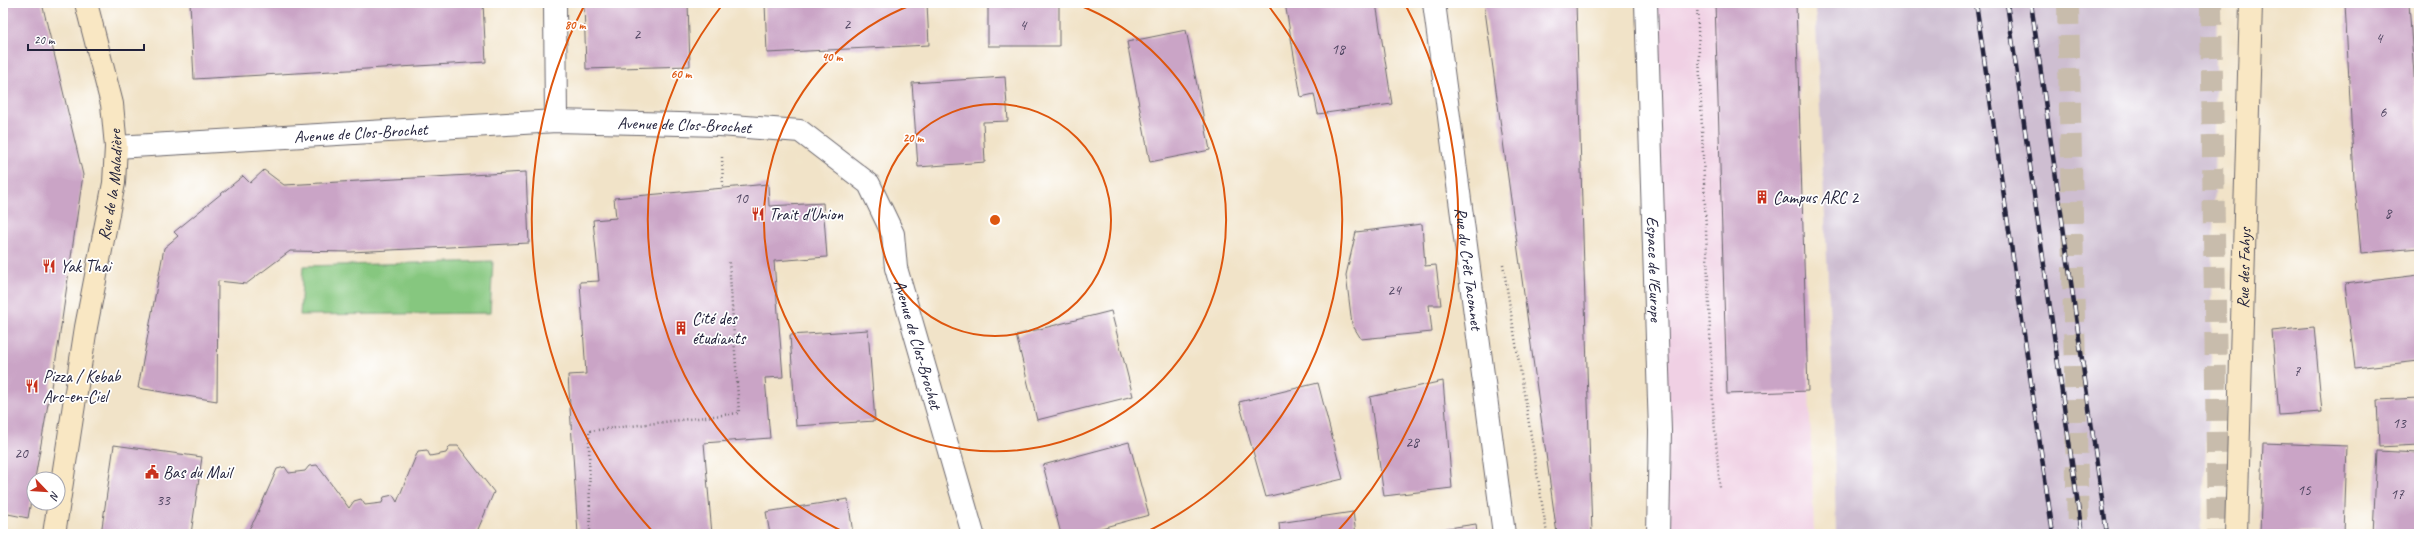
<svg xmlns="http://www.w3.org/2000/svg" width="2422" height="537" viewBox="0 0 2422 537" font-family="Caveat,sans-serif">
  <rect width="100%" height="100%" fill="#fff"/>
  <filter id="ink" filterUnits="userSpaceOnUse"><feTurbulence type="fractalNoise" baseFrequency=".025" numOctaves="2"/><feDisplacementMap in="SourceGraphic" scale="8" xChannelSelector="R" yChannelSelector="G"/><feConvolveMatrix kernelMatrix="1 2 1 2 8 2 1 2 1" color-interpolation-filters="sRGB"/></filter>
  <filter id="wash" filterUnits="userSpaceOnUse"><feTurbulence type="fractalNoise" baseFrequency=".012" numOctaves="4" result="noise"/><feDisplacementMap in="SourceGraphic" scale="16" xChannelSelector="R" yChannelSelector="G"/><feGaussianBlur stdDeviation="0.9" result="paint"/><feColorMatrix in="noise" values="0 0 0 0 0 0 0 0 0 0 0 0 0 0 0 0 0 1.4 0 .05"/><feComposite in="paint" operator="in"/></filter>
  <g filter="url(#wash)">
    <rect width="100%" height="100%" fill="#f1e3c8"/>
    <polygon fill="#f0d0e4" points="1651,3 1796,3 1814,534 1666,534"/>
    <polygon fill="#cebed1" points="1815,3 2217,3 2211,365 2201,534 1836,534 1833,388"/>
    <polygon fill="#86c77f" stroke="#54745d" points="493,261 490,313 300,315 303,266"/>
    <g id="blocks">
      <g fill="#caa4c6">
        <polygon points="3,3 42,3 83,175 58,347 28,518 3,513"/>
        <polygon points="190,3 483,3 486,62 194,79"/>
        <polygon points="584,3 688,3 690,66 586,69"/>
        <polygon points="765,3 927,3 929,45 767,53"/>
        <rect x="988" y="3" width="71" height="43"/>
        <polygon points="1285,3 1376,3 1392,104 1318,114 1314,94 1301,97"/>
        <polygon points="1484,3 1576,3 1592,534 1557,534"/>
        <polygon points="1715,3 1796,3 1808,391 1727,394"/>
        <polygon points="2345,3 2409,3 2419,146 2419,248 2361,253 2354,179"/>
        <polygon points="1186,30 1210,150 1150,162 1127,42"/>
        <polygon points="1005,77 1008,121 983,122 985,162 918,167 912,83"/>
        <polygon points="264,170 284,185 526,172 529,243 351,252 290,251 246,284 218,281 217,401 138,388 164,248 178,236 174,232 243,176 250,183"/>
        <polygon points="768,184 769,206 823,203 827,257 774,261 783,377 765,378 770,438 704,443 712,534 578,534 568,375 586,374 580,282 599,281 593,220 616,218 614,198"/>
        <polygon points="1422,224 1425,266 1436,265 1441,305 1429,305 1432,332 1361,339 1352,324 1346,275 1356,232"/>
        <polygon points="2419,275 2419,361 2355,368 2345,284"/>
        <polygon points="1111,311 1133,396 1037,420 1016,335"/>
        <polygon points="2314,327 2322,412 2279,415 2272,331"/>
        <polygon points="868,330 875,421 796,426 790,335"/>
        <polygon points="1443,381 1452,488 1384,496 1370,397"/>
        <polygon points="1318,383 1343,479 1266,497 1239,402"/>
        <polygon points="2419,398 2419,445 2379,447 2377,400"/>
        <polygon points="1129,442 1149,515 1079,534 1061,534 1043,465"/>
        <polygon points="2263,443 2347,446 2344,534 2260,534"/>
        <polygon points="114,445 202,457 191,534 101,534"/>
        <polygon points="450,446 458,446 494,492 476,534 246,534 255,519 277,469 285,467 289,473 305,471 309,466 317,465 349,508 354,501 361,499 365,505 382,503 384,497 393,495 397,502 418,451 427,450 430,456 446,453"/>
        <polygon points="2377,451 2419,453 2419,534 2373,534"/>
        <polygon points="848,499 853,534 770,534 766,512"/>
        <polygon points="1353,512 1356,534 1280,534 1279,523"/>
        <polygon points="1476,524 1477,534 1414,534 1414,533"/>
      </g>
    </g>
  </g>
  <g filter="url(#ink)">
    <use href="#blocks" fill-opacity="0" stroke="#6a666c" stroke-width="1"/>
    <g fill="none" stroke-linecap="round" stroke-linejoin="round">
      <g stroke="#c8bcac" stroke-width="22" stroke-dasharray="22 11" stroke-linecap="butt">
        <polyline points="2068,3 2078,534"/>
        <polyline points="2211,3 2218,534"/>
      </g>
      <g stroke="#6a666c" stroke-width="24">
        <g id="street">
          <polyline points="555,3 556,121"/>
          <path id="s1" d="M1434,3l70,531"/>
          <path id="s2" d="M1646,3l14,428 -2,103"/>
          <path id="s3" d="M116,147l440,-26 164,4 80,6 69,53 24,50 3,34 77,266"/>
        </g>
      </g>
      <g stroke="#6a666c" stroke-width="24">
        <g id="secondary">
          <path id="s4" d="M54,534l32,-207 28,-144 2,-36 -4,-43 -26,-101"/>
          <path id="s5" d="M2236,534l15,-531"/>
        </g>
      </g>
      <g stroke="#6a666c" stroke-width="2.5" stroke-dasharray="1 3" stroke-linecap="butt">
        <polyline points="1697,3 1713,407 1720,489"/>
        <polyline points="722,157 723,186"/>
        <polyline points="1503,264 1547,534"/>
        <polyline points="590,534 589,431 739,413 729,260"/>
      </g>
      <use href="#street" stroke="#fff" stroke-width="22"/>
      <use href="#secondary" stroke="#f9e7c3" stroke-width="22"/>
      <g stroke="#22223b" stroke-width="4.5">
        <g id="rail">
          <polyline points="1976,3 2053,534"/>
          <polyline points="2007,3 2082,534"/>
          <polyline points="2031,3 2107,534"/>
        </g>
      </g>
      <use href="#rail" stroke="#fff" stroke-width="3" stroke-dasharray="9" stroke-linecap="butt"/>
    </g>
  </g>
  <g fill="none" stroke="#de560e" stroke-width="2">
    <circle cx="995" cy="220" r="116"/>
    <path d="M1076 4A231 231 0 1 1 914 4"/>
    <path d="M846 533A347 347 0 0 1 723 4M1267 4A347 347 0 0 1 1144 533"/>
    <path d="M654 533A463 463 0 0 1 584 6M1406 6A463 463 0 0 1 1336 533"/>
  </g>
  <defs>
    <g id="building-bare" transform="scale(1.08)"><path d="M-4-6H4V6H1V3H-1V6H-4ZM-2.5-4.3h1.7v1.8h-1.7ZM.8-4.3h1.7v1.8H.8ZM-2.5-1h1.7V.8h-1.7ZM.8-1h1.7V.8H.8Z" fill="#c8321e" stroke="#fff" stroke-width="2.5" paint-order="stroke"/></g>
    <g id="restaurant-bare" transform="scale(1.08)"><path d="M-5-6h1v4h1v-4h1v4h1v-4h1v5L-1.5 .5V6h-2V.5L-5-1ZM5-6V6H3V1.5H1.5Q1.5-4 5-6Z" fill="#c8321e" stroke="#fff" stroke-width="2.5" paint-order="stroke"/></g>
    <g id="civic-bare" transform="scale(1.08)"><path d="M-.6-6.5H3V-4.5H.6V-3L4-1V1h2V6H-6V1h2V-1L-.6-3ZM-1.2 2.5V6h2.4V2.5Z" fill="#c8321e" stroke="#fff" stroke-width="2.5" paint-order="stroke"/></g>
  </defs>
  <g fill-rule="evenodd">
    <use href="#building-bare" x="1762" y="197"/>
    <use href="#restaurant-bare" x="758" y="214"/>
    <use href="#restaurant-bare" x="49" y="266"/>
    <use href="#building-bare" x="681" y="328"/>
    <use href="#restaurant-bare" x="32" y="386"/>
    <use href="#civic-bare" x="152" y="472"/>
  </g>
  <g text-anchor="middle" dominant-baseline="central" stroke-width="3.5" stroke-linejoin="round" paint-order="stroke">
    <g font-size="15" fill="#4c425e">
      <text x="847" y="24">2</text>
      <text x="1023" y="25">4</text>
      <text x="637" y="34">2</text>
      <text x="2379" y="38">4</text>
      <text x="1338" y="49">18</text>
      <text x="2383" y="112">6</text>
      <text x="741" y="198">10</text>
      <text x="2388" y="213">8</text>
      <text x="1394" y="290">24</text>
      <text x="2297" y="371">7</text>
      <text x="2399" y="423">13</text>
      <text x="1412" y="442">28</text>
      <text x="21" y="453">20</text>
      <text x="2304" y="490">15</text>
      <text x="2397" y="494">17</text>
      <text x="163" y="500">33</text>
    </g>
    <g font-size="17" fill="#22223b" stroke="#fff">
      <text stroke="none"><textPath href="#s3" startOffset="569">Avenue de Clos-Brochet</textPath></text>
      <text stroke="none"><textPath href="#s3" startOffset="245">Avenue de Clos-Brochet</textPath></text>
      <text stroke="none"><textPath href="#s4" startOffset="354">Rue de la Maladière</textPath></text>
      <text stroke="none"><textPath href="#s1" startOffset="268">Rue du Crêt Taconnet</textPath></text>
      <text stroke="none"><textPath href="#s2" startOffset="266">Espace de l'Europe</textPath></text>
      <text stroke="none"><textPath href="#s5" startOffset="266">Rue des Fahys</textPath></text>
      <text stroke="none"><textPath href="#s3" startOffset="941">Avenue de Clos-Brochet</textPath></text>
    </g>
    <g font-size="17" fill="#22223b" stroke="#fff" text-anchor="start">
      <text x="1773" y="197">Campus ARC 2</text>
      <text x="769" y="214">Trait d'Union</text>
      <text x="60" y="266">Yak Thai</text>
      <text x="692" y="318">Cité des<tspan x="692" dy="20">étudiants</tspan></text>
      <text x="43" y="376">Pizza / Kebab<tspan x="43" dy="20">Arc-en-Ciel</tspan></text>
      <text x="163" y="472">Bas du Mail</text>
    </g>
  </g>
  <circle cx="995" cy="220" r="6" fill="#de560e" stroke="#fff" stroke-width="2"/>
  <g font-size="12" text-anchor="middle" font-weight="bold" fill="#de560e" stroke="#fff" stroke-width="3.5" stroke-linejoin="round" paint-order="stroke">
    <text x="575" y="29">80 m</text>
    <text x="832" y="61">40 m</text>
    <text x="681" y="78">60 m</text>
    <text x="913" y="142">20 m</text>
  </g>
  <rect width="2422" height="537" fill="none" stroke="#fff" stroke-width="16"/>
  <g transform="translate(46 491) rotate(115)"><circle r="19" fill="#ffffff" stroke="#a7a7b1"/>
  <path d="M0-3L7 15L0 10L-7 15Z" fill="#c8321e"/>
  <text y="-6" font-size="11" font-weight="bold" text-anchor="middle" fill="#22223b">N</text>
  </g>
  <path d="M28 44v6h116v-6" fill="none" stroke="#22223b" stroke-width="2"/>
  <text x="34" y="44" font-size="12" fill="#22223b" stroke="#ffffff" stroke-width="3" paint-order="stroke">20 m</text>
</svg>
